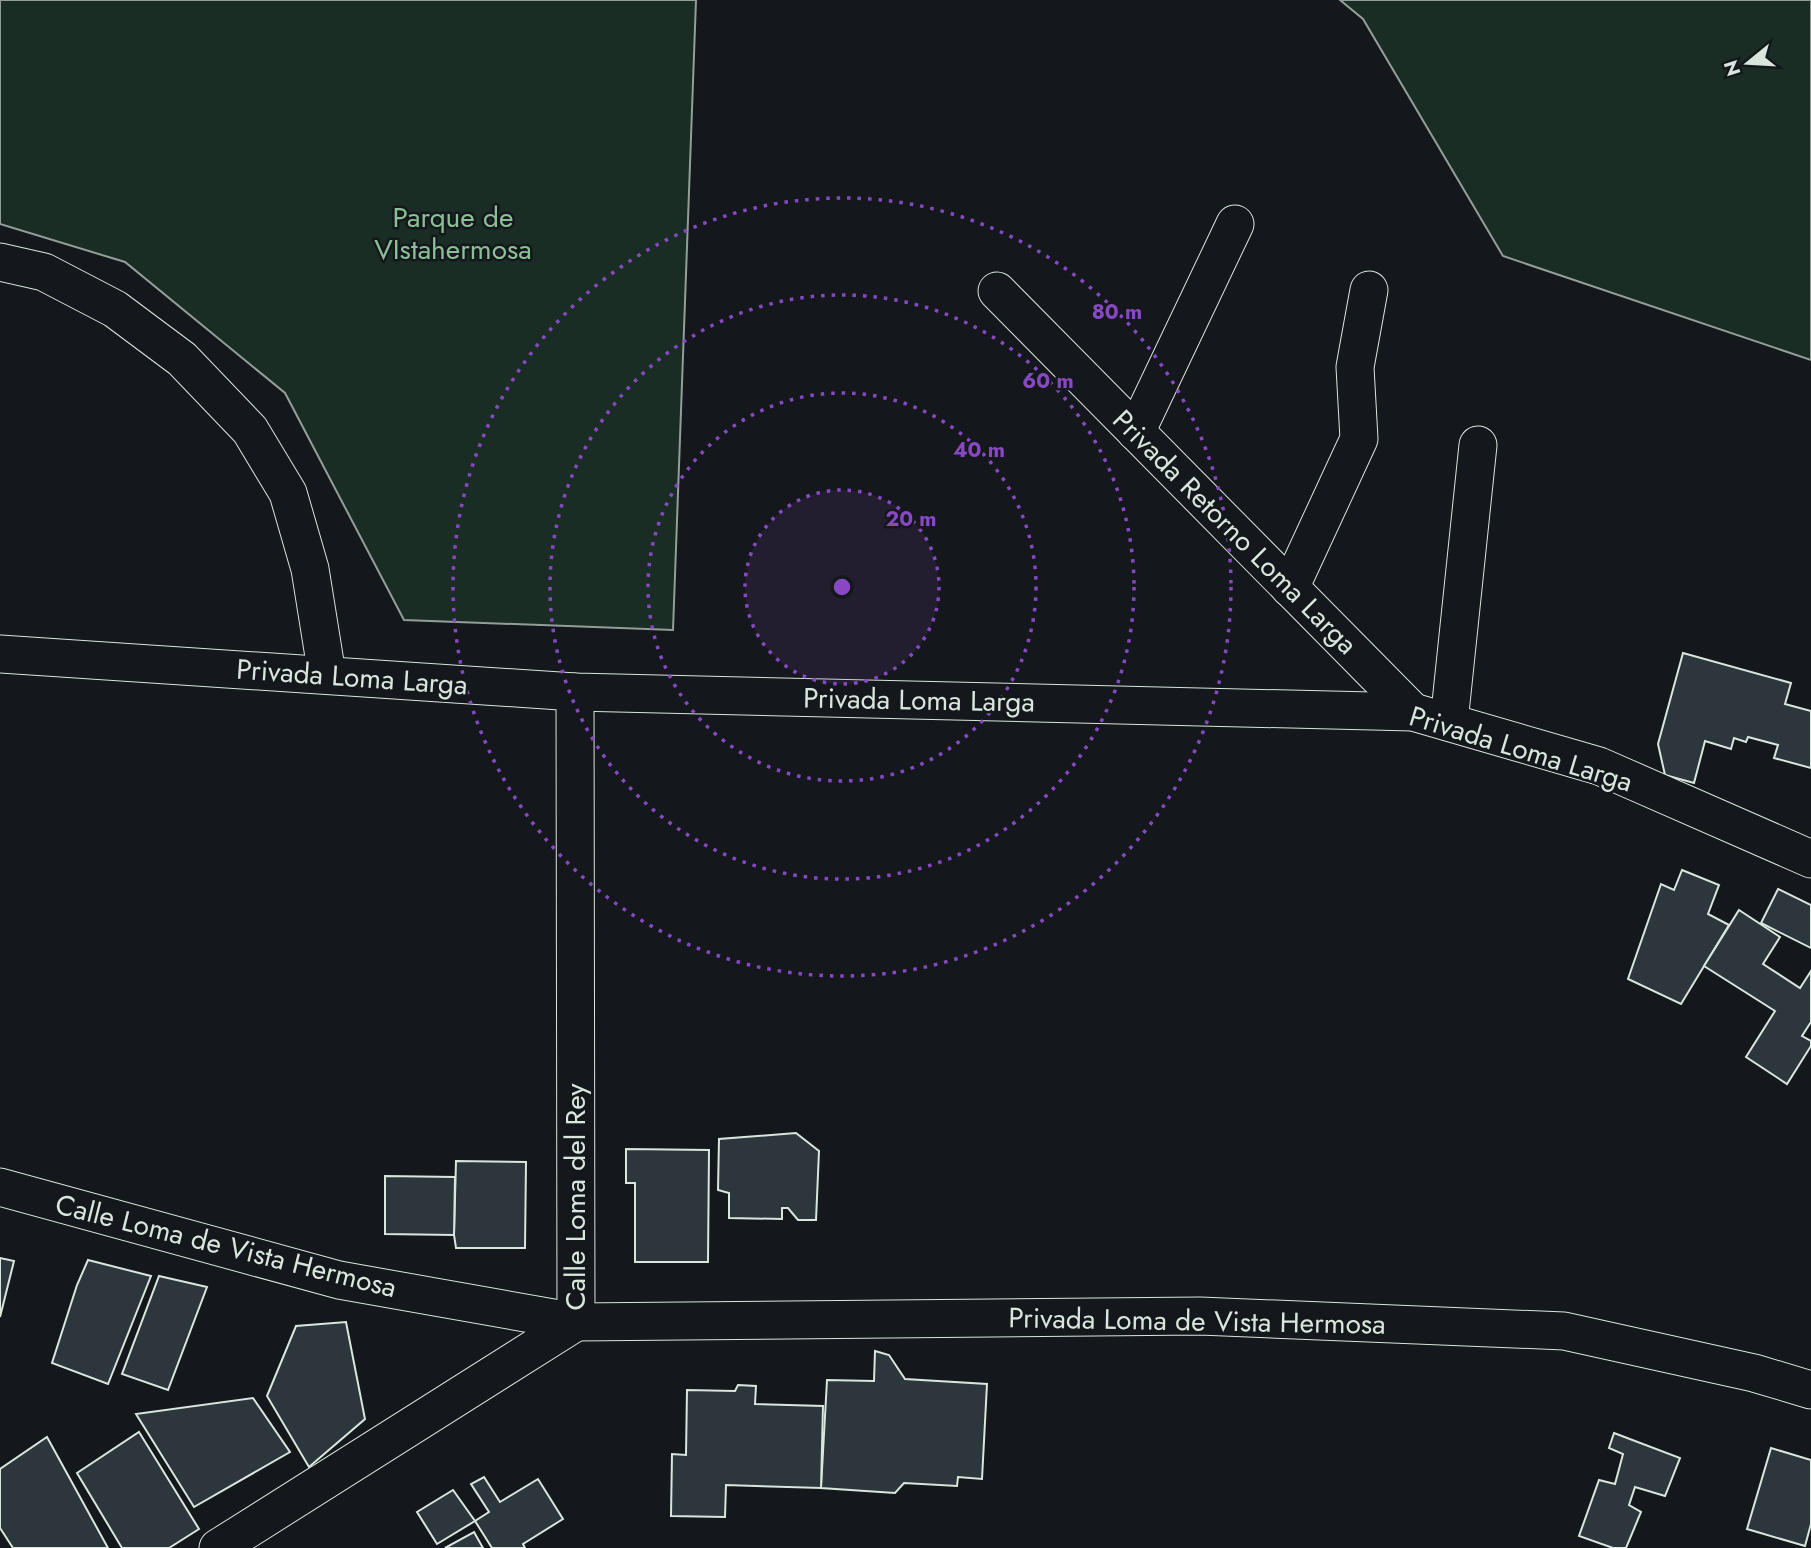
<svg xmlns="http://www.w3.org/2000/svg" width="1811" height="1548" viewBox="0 0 1811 1548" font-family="Jost,sans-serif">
  <rect width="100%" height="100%" fill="#14181c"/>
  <g fill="#1a2d24" stroke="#939e99" stroke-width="2">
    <polygon points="0,0 696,0 673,630 404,620 285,393 125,262 0,224"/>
    <polygon points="1340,0 1811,0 1811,360 1503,256 1363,19"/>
  </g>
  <g fill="#2c363c" stroke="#d8e6dc" stroke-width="2">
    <polygon points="1683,653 1791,683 1785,704 1811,711 1811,768 1774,758 1778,745 1748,737 1746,742 1734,738 1731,749 1705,741 1694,783 1665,775 1658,744"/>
    <polygon points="1682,870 1719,885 1708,914 1729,925 1681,1004 1628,979 1661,884 1674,890"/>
    <polygon points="1778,889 1811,905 1811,948 1761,923"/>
    <polygon points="1739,910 1780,937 1763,964 1800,988 1811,971 1811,1022 1802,1036 1811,1041 1811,1046 1787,1084 1746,1057 1775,1011 1704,966"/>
    <polygon points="796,1133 819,1151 816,1220 798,1220 788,1208 782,1208 782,1219 729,1218 729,1193 718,1190 719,1139"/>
    <polygon points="626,1149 709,1150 708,1262 635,1262 635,1183 626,1183"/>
    <polygon points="456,1161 526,1162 525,1248 456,1248 454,1235"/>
    <polygon points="385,1176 455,1177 454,1235 385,1234"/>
    <polygon points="0,1258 14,1261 0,1317"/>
    <polygon points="88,1260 151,1276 108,1384 52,1363 77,1285"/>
    <polygon points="159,1276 207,1287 168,1390 122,1374"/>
    <polygon points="346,1322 365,1419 309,1467 267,1396 296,1326"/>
    <polygon points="875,1351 889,1355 905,1379 987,1384 982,1479 958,1477 957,1486 904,1483 895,1493 821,1488 827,1380 874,1381"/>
    <polygon points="738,1385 756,1386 755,1404 823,1406 821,1488 726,1485 725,1517 671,1516 672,1454 686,1455 687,1390 735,1391"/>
    <polygon points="253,1398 290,1452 194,1507 136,1414"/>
    <polygon points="139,1432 199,1529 169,1548 122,1548 77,1473"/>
    <polygon points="1614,1433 1680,1458 1665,1496 1635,1487 1629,1505 1641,1512 1626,1548 1613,1548 1579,1536 1599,1480 1615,1484 1623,1454 1609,1448"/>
    <polygon points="47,1437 108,1548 13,1548 0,1528 0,1469"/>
    <polygon points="1771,1448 1811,1460 1811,1524 1805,1546 1747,1529"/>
    <polygon points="484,1477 500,1502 538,1479 563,1519 523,1544 525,1548 492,1548 475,1521 489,1512 471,1484"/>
    <polygon points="453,1490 475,1521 437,1544 417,1512"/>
    <polygon points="474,1532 483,1548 445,1548"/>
  </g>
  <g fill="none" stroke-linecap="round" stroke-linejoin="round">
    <g stroke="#d8e6dc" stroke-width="39">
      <g id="minor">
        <polyline points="0,262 44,272 115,309 182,359 250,430 288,493 310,569 327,675"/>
        <polyline points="997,291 1413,712"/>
        <polyline points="1136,432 1235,224"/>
        <polyline points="1290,588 1359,439 1355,367 1369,290"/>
        <polyline points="0,654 575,692 1413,712 1599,766 1811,859"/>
        <polyline points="575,692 576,1322"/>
        <polyline points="1449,722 1478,445"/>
        <polyline points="0,1187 339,1280 576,1322 1200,1316 1564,1331 1754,1373 1811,1390"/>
        <polyline points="218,1548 576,1322"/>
      </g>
    </g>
    <use href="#minor" stroke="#14181c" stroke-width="37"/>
  </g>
  <circle cx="842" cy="587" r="97" fill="#8948c3" fill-opacity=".12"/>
  <g fill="none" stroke="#8948c3" stroke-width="3.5" stroke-dasharray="3.5 7">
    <circle cx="842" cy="587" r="97"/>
    <circle cx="842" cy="587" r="194"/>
    <circle cx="842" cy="587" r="292"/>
    <circle cx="842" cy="587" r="389"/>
  </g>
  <g text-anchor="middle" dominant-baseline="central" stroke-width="5" stroke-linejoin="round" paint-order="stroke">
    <g font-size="28" fill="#8ac095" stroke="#14181c">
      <text x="453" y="217">Parque de<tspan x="453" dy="32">VIstahermosa</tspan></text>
    </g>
    <g font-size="28" fill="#d8e6dc" stroke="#14181c">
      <text transform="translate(1235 532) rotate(45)">Privada Retorno Loma Larga</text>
      <text transform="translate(352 677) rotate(4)">Privada Loma Larga</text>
      <text transform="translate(919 700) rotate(1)">Privada Loma Larga</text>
      <text transform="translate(1521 749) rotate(17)">Privada Loma Larga</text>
      <text transform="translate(575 1197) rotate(-90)">Calle Loma del Rey</text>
      <text transform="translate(226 1246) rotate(14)">Calle Loma de Vista Hermosa</text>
      <text transform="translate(1197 1321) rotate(1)">Privada Loma de Vista Hermosa</text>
    </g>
  </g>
  <circle cx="842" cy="587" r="10" fill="#8948c3" stroke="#14181c" stroke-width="3.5"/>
  <g font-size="21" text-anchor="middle" font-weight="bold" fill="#8948c3" stroke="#14181c" stroke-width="5" stroke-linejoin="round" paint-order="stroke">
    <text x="1117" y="319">80 m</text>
    <text x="1048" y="388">60 m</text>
    <text x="979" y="457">40 m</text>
    <text x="911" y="526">20 m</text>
  </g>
  <g transform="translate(1748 63) rotate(252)" stroke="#14181c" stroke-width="5" paint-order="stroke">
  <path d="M0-5L12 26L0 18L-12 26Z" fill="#d8e6dc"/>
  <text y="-10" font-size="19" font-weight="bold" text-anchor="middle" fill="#d8e6dc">N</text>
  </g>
</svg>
